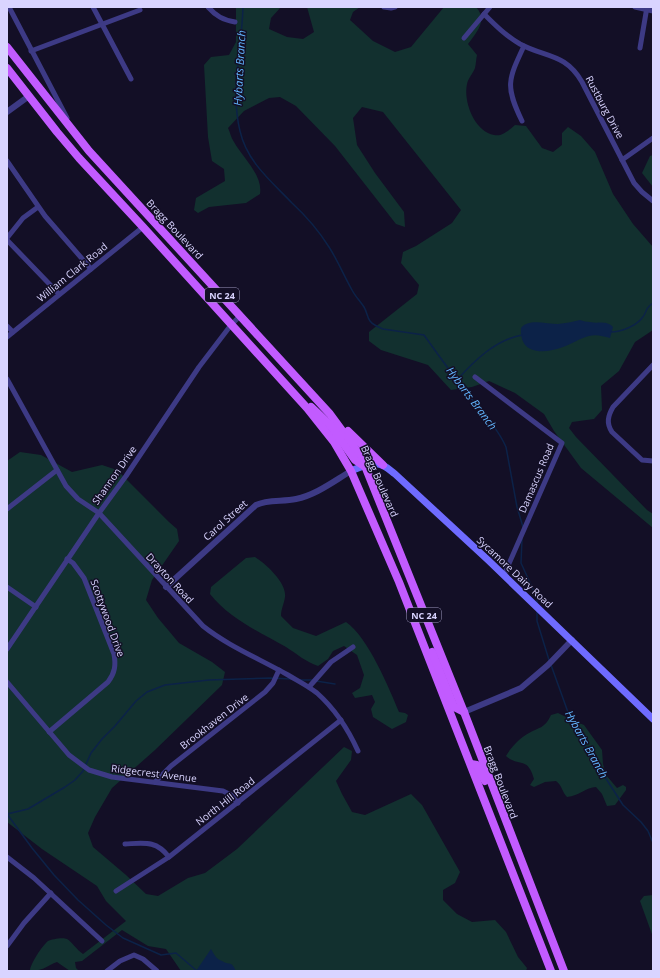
<svg xmlns="http://www.w3.org/2000/svg" width="660" height="978" viewBox="0 0 660 978" font-family="'Open Sans',sans-serif">
  <rect width="100%" height="100%" fill="#130f26"/>
  <g fill="#12302f">
    <path d="M236,7h45l-10,11 -2,11 18,8 16,2 11,-7 -7,-25h53l-7,5 -3,8 23,21 22,11 16,-5 33,-40h32c12,13 1,25 -8,37l9,11c-1,4 -1,9 -2,13 -2,5 -7,11 -8,16 -4,18 8,48 27,51 8,2 15,-5 21,-10l11,1 16,22 11,4 9,-7v-12l6,-6 13,9 14,16 18,42 20,30 20,23v83l-18,12 -16,29 -18,15 1,24 -8,9 -22,3 -3,6 7,9 71,73 6,4v14l-72,-60 -27,-37 -10,-17 -29,-21 -26,-12 -17,6 -21,3 -23,-25 -47,-15 -12,-9v-9l48,-38 2,-9 -18,-22 2,-11 13,-6 36,-23 9,-13 -78,-98 -21,-5 -9,11 4,27 18,28 29,39 1,15 -9,-3 -61,-78 -39,-40 -16,-9 -11,1 -25,13 -16,17c2,4 3,10 6,14 9,16 29,33 26,52l-14,9 -37,4 -11,6 -4,-3 2,-12 29,-17 -1,-12 -12,-8 -4,-24 -4,-72 7,-8 18,-2 7,-13z"/>
    <polygon points="653,155 653,187 642,173 650,156"/>
    <path d="M20,452l21,3 31,17 30,-7 15,5 52,52 8,7 2,12 -27,39 -6,20 12,18 21,25 33,19 13,10 -3,13 -67,65 -43,38 -17,29 -7,16 5,14 33,28 20,19 12,2 30,-18 17,-5 32,-24 107,-102 8,4 -1,9 -15,21 6,13 10,18 13,3 46,-21 11,11 38,67 -5,11 -12,7v10l14,14 15,8 23,-2 11,12 12,25 9,11 -1,3h-345l-15,-22 -18,-3 -26,-16 -40,31 -7,1 1,6 3,3h-9l-13,-9c-11,4 -15,10 -27,8 1,-7 12,-24 18,-29 4,-2 15,-4 19,-2 5,3 10,11 16,15l43,-33 -20,-20 -9,-15 -55,-37 -35,-27v-361z"/>
    <path d="M255,557c11,7 32,26 30,40 -1,7 -4,12 -4,19l12,12 23,8 30,-14c22,15 43,66 53,90l6,1 3,2 -2,7 -14,7 -19,-12 -2,-8 4,-7 -3,-7 -17,3 -3,-5 8,-5 4,-13 -7,-20 -13,-9 -11,5 -5,8 -10,7c-12,-4 -21,-12 -32,-19 -28,-16 -56,-28 -76,-53l1,-7 35,-29z"/>
    <path d="M558,713l14,7 12,5 18,25 1,14 3,11 11,13 6,-3 3,2v3l-11,15 -8,1 -5,-12 -6,-7c-10,0 -17,9 -29,10 -5,-5 -5,-12 -11,-16l-11,1 -11,5 -4,-2 4,-6c-6,-23 -16,-12 -28,-23 5,-9 14,-18 23,-23 11,-6 16,-5 22,-18z"/>
    <polygon points="653,895 653,937 640,901 644,896"/>
  </g>
  <g fill="#0c2248">
    <path d="M580,320c3,1 7,2 10,2 8,2 16,-2 23,5l-3,11c-7,-2 -14,-4 -21,-2 -9,2 -17,8 -26,11 -19,7 -44,8 -42,-19 7,-10 26,-4 37,-4 7,-1 15,-2 22,-4z"/>
    <path d="M211,949c3,5 5,10 11,12 8,5 9,-1 14,10h-40z"/>
  </g>
  <g fill="none" stroke-linecap="round" stroke-linejoin="round">
    <g stroke="#0c2248" stroke-width="1.5">
      <path d="M243,7c-1,40 -13,84 -3,124 7,31 31,50 52,72 14,13 27,28 37,44 9,14 15,29 23,43 3,6 8,11 12,17 3,5 3,10 6,14 3,4 8,6 13,8l41,6c15,21 30,42 46,62 13,16 28,32 36,50l11,60 6,20"/>
      <path d="M611,332c10,0 25,-6 31,-14 6,-6 1,-8 11,-15"/>
      <path d="M457,380c17,-19 38,-40 65,-45"/>
      <polyline points="522,539 521,563 537,598 537,604"/>
      <polyline points="537,611 537,621 549,660"/>
      <polyline points="551,665 569,715 583,743 623,805 641,822 648,831 653,843"/>
      <polyline points="300,680 312,680"/>
      <polyline points="316,681 335,684"/>
      <polyline points="7,814 28,809 65,787 75,780 83,771 91,753 102,739 115,726 136,701 147,692 165,685 209,680 270,678 292,679"/>
      <polyline points="7,814 32,848 54,875 78,900 106,925 123,938 161,955 176,953 197,971"/>
    </g>
    <g stroke="#3d3a85" stroke-width="5">
      <polyline points="9,7 67,118"/>
      <polyline points="93,7 131,79"/>
      <path d="M208,7c8,9 15,13 27,15"/>
      <polyline points="384,7 391,8 395,7"/>
      <polyline points="635,7 653,11"/>
      <path d="M484,14c11,11 22,22 36,30 26,14 45,9 62,38l52,101 8,9 11,9"/>
      <polyline points="464,38 490,7"/>
      <polyline points="640,48 647,7"/>
      <polyline points="31,51 140,10"/>
      <path d="M522,121c-17,-35 -14,-41 2,-75"/>
      <polyline points="622,160 653,138"/>
      <polyline points="7,161 45,216 91,269"/>
      <polyline points="7,238 23,218 38,207"/>
      <polyline points="7,240 59,294"/>
      <polyline points="7,326 13,332"/>
      <polyline points="7,337 143,227"/>
      <path d="M653,365l-40,42c-5,9 -7,16 -1,25l30,28 11,1"/>
      <polyline points="475,377 562,443 504,575"/>
      <path d="M7,379l59,107 12,13 21,14 104,113c25,20 57,33 85,49 10,6 20,11 29,18 18,16 31,36 41,58"/>
      <polyline points="7,509 57,470"/>
      <polyline points="7,587 36,607"/>
      <polyline points="7,649 99,513 126,476 199,367 231,325 241,315"/>
      <polyline points="7,682 69,755 89,770 112,777 223,791 231,795 238,803"/>
      <polyline points="309,687 331,662 353,647"/>
      <path d="M49,732l59,-50c7,-9 8,-17 6,-28l-30,-76 -11,-15 -6,-4"/>
      <polyline points="155,782 171,766 265,692 273,683 279,670"/>
      <path d="M125,844c19,-1 31,-4 44,13"/>
      <polyline points="7,857 34,878 102,941"/>
      <polyline points="116,891 169,857 341,720"/>
      <polyline points="7,946 24,923 51,893"/>
      <polyline points="107,971 120,961 134,955 143,959 157,971"/>
    </g>
    <g stroke="#3d3a85" stroke-width="6">
      <polyline points="7,112 29,96"/>
      <path d="M166,587l90,-82c12,-6 27,-3 40,-6 20,-4 38,-18 55,-28"/>
      <polyline points="464,712 521,688 548,665 572,640"/>
    </g>
    <path stroke="#6f6bff" stroke-width="7" d="M351,471c10,-4 23,-11 33,-5 4,2 7,5 11,8l93,86 165,159"/>
    <g stroke="#c25bff" stroke-width="8">
      <polyline points="7,47 89,151 330,414 355,448 365,466 464,712 564,971"/>
      <polyline points="7,68 57,132 79,158 143,227 307,408 334,442 351,471 399,582 551,971"/>
      <polyline points="311,407 330,425 355,460 364,466"/>
      <polyline points="348,431 383,465"/>
      <polyline points="432,652 454,707 464,712"/>
      <polyline points="471,764 477,765 485,781"/>
    </g>
  </g>
  <g text-anchor="middle" dominant-baseline="central" stroke-width="3" stroke-linejoin="round" paint-order="stroke">
    <g fill="#130f26" stroke="#9e99be" stroke-width="1">
      <rect x="205" y="288" width="34" height="14" rx="3"/>
      <rect x="407" y="608" width="34" height="14" rx="3"/>
    </g>
    <g font-size="9" font-weight="bold" fill="#d9d4ff">
      <text x="222" y="295">NC 24</text>
      <text x="424" y="615">NC 24</text>
    </g>
    <g font-size="10" fill="#d9d4ff" stroke="#130f26">
      <text transform="translate(605 107) rotate(62)">Rustburg Drive</text>
      <text transform="translate(175 229) rotate(47)">Bragg Boulevard</text>
      <text transform="translate(72 272) rotate(-39)">William Clark Road</text>
      <text transform="translate(114 475) rotate(-55)">Shannon Drive</text>
      <text transform="translate(536 478) rotate(-67)">Damascus Road</text>
      <text transform="translate(380 481) rotate(66)">Bragg Boulevard</text>
      <text transform="translate(225 520) rotate(-42)">Carol Street</text>
      <text transform="translate(515 572) rotate(43)">Sycamore Dairy Road</text>
      <text transform="translate(170 578) rotate(47)">Drayton Road</text>
      <text transform="translate(108 618) rotate(70)">Scottywood Drive</text>
      <text transform="translate(214 721) rotate(-38)">Brookhaven Drive</text>
      <text transform="translate(154 773) rotate(7)">Ridgecrest Avenue</text>
      <text transform="translate(501 782) rotate(69)">Bragg Boulevard</text>
      <text transform="translate(225 801) rotate(-38)">North Hill Road</text>
    </g>
    <g font-size="11" font-style="italic" fill="#62b6ff" stroke="#130f26">
      <text transform="translate(239 68) rotate(-87)">Hybarts Branch</text>
      <text transform="translate(472 398) rotate(53)">Hybarts Branch</text>
      <text transform="translate(587 744) rotate(61)">Hybarts Branch</text>
    </g>
  </g>
  <rect width="660" height="978" fill="none" stroke="#d9d4ff" stroke-width="16"/>
</svg>
